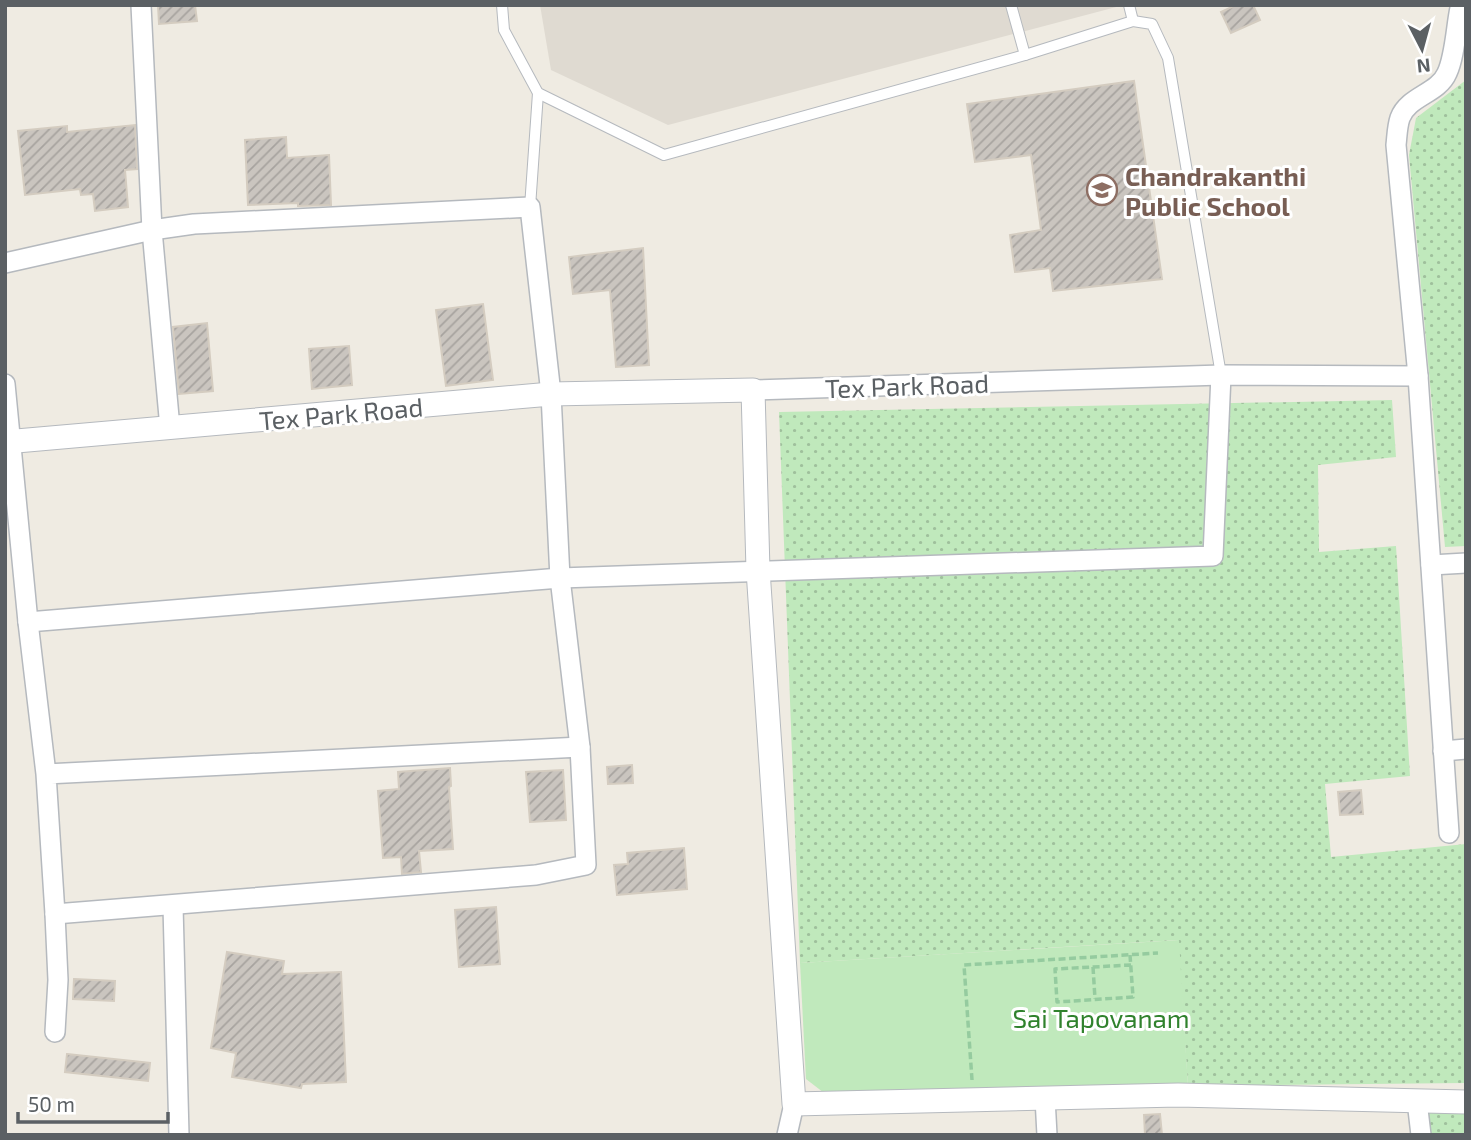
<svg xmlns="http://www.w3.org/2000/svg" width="1471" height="1140" viewBox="0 0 1471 1140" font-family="'Exo 2',sans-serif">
  <defs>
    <pattern id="grass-dots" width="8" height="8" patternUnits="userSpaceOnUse" patternTransform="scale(1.75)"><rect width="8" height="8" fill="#c0e9bc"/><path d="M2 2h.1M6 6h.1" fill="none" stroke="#9fc09c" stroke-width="1.8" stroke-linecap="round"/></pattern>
    <pattern id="building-hatch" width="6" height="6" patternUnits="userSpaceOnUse" patternTransform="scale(1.75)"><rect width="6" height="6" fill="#cac5bf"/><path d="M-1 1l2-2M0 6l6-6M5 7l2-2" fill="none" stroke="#a7a39f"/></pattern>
  </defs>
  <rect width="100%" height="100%" fill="#efebe2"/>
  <polygon fill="#dfdad1" points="540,5 1120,5 1120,6 668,125 551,70"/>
  <g fill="url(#grass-dots)">
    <polygon points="1466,80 1466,546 1445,547 1409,155 1416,118"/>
    <polygon points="1392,400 1396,457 1318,465 1319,552 1396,546 1410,776 1325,784 1331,857 1466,844 1466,1083 1188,1086 1178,940 800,963 779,412"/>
    <polygon points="1427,1113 1466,1113 1466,1133 1429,1133"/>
  </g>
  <polygon fill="#c0e9bc" points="1179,940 1188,1086 828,1096 806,1079 800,963"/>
  <g fill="url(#building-hatch)" stroke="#d4ccc0" stroke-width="2">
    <polygon points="158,5 195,5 197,21 159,24"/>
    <polygon points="1236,5 1253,5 1260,20 1231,33 1221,12"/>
    <polygon points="1134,81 1162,279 1053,291 1050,268 1015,272 1010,235 1041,230 1031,155 975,162 967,104"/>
    <polygon points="135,125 137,169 125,170 128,207 95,211 93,194 81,195 80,189 25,195 18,131 67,126 67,132"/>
    <polygon points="286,137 287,158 329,155 331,205 298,206 298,203 248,205 245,140"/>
    <polygon points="643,248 649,365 616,367 610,290 573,294 569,257"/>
    <polygon points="483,304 493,380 446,386 436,310"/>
    <polygon points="207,323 213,391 179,394 173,327"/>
    <polygon points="349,346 352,385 312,389 309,349"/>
    <polygon points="632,765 633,783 608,784 607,767"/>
    <polygon points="450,768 451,786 449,787 453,849 419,851 421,872 402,874 401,857 383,858 378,791 399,789 398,772"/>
    <polygon points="563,770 566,820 530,822 526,772"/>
    <polygon points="1361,790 1363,814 1340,815 1338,792"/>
    <polygon points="684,848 687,889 617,895 614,865 628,864 627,853"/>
    <polygon points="496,907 500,964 459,967 455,910"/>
    <polygon points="227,952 284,961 282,974 341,972 346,1082 302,1084 301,1088 232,1077 236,1053 211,1048"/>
    <polygon points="74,979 115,981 114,1001 73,999"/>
    <polygon points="67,1054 150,1063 148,1081 65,1072"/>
    <polygon points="1160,1114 1162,1135 1145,1135 1144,1115"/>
  </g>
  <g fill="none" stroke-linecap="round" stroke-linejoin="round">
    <g stroke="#b5b9be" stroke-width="12">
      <g id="service">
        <polyline points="502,5 504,30 538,93 664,155 1025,55 1133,21 1152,24 1168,58 1221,375"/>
        <polyline points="1011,5 1025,55"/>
        <polyline points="1129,5 1133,21"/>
        <polyline points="530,207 538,93"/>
      </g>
    </g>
    <g stroke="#b5b9be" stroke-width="22">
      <g id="minor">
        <polyline points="141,5 152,230 170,428"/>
        <polyline points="5,263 152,230 194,224 530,207 551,394 560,578 580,747"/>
        <polyline points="1418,376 1449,833"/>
        <polyline points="5,384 28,622 46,774 55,914 536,875 586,865 580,747 46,774"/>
        <path d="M753,390l468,-15 197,1 -22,-231c1,-8 1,-18 4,-27 8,-22 38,-24 47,-45 8,-17 9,-46 13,-65"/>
        <polyline points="1431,565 1466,563"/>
        <polyline points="28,622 560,578 1213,556 1221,375"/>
        <polyline points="1443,751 1466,749"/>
        <polyline points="173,906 179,1135"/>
        <polyline points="55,914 58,980 55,1032"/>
        <polyline points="1045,1098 1047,1135"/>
        <polyline points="1417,1101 1421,1135"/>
        <polyline points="787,1135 794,1104"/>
      </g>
    </g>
    <g stroke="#b5b9be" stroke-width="25">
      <polyline id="tertiary" points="5,442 551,394 753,390 758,570 794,1104 1178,1095 1466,1102"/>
    </g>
    <g stroke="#95cb9f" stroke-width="3.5" stroke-dasharray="7 3.5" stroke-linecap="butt">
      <polyline points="1130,955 1133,997 1057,1002 1055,969 1131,965"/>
      <polyline points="1093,967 1095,999"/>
      <polyline points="972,1080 964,965 1158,953"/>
    </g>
    <use href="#service" stroke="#fff" stroke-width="10"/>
    <use href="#minor" stroke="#fff" stroke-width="19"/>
    <use href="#tertiary" stroke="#fff" stroke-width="23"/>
  </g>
  <defs>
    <g id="school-ring" transform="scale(1.575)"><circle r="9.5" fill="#fff" stroke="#8d6e63" stroke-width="1.5"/><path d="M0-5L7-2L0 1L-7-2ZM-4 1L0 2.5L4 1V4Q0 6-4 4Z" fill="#8d6e63"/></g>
  </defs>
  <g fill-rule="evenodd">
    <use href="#school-ring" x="1102" y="190"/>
  </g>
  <g text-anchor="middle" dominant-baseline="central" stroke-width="6" stroke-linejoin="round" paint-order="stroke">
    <g font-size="26" font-weight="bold" fill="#785e54" stroke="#fff" text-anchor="start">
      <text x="1125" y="175">Chandrakanthi<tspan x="1125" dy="30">Public School</tspan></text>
    </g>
    <g font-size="26" fill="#5b6064" stroke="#fff">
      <text transform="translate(907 385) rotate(-2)">Tex Park Road</text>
      <text transform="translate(341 413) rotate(-5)">Tex Park Road</text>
    </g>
    <g font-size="26" fill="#30822d" stroke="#fff">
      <text x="1101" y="1017">Sai Tapovanam</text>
    </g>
  </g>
  <rect width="1471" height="1140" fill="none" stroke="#5b6064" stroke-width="14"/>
  <g transform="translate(1422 49) rotate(174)" stroke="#ffffff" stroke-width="5" paint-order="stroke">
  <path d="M0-5L12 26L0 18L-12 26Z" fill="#5b6064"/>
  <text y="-10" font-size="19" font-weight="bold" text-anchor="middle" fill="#5b6064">N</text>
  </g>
  <path d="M18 1112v10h150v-10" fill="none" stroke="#5b6064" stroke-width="3.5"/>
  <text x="28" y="1112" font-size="21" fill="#5b6064" stroke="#ffffff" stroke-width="5" paint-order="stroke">50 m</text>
</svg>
